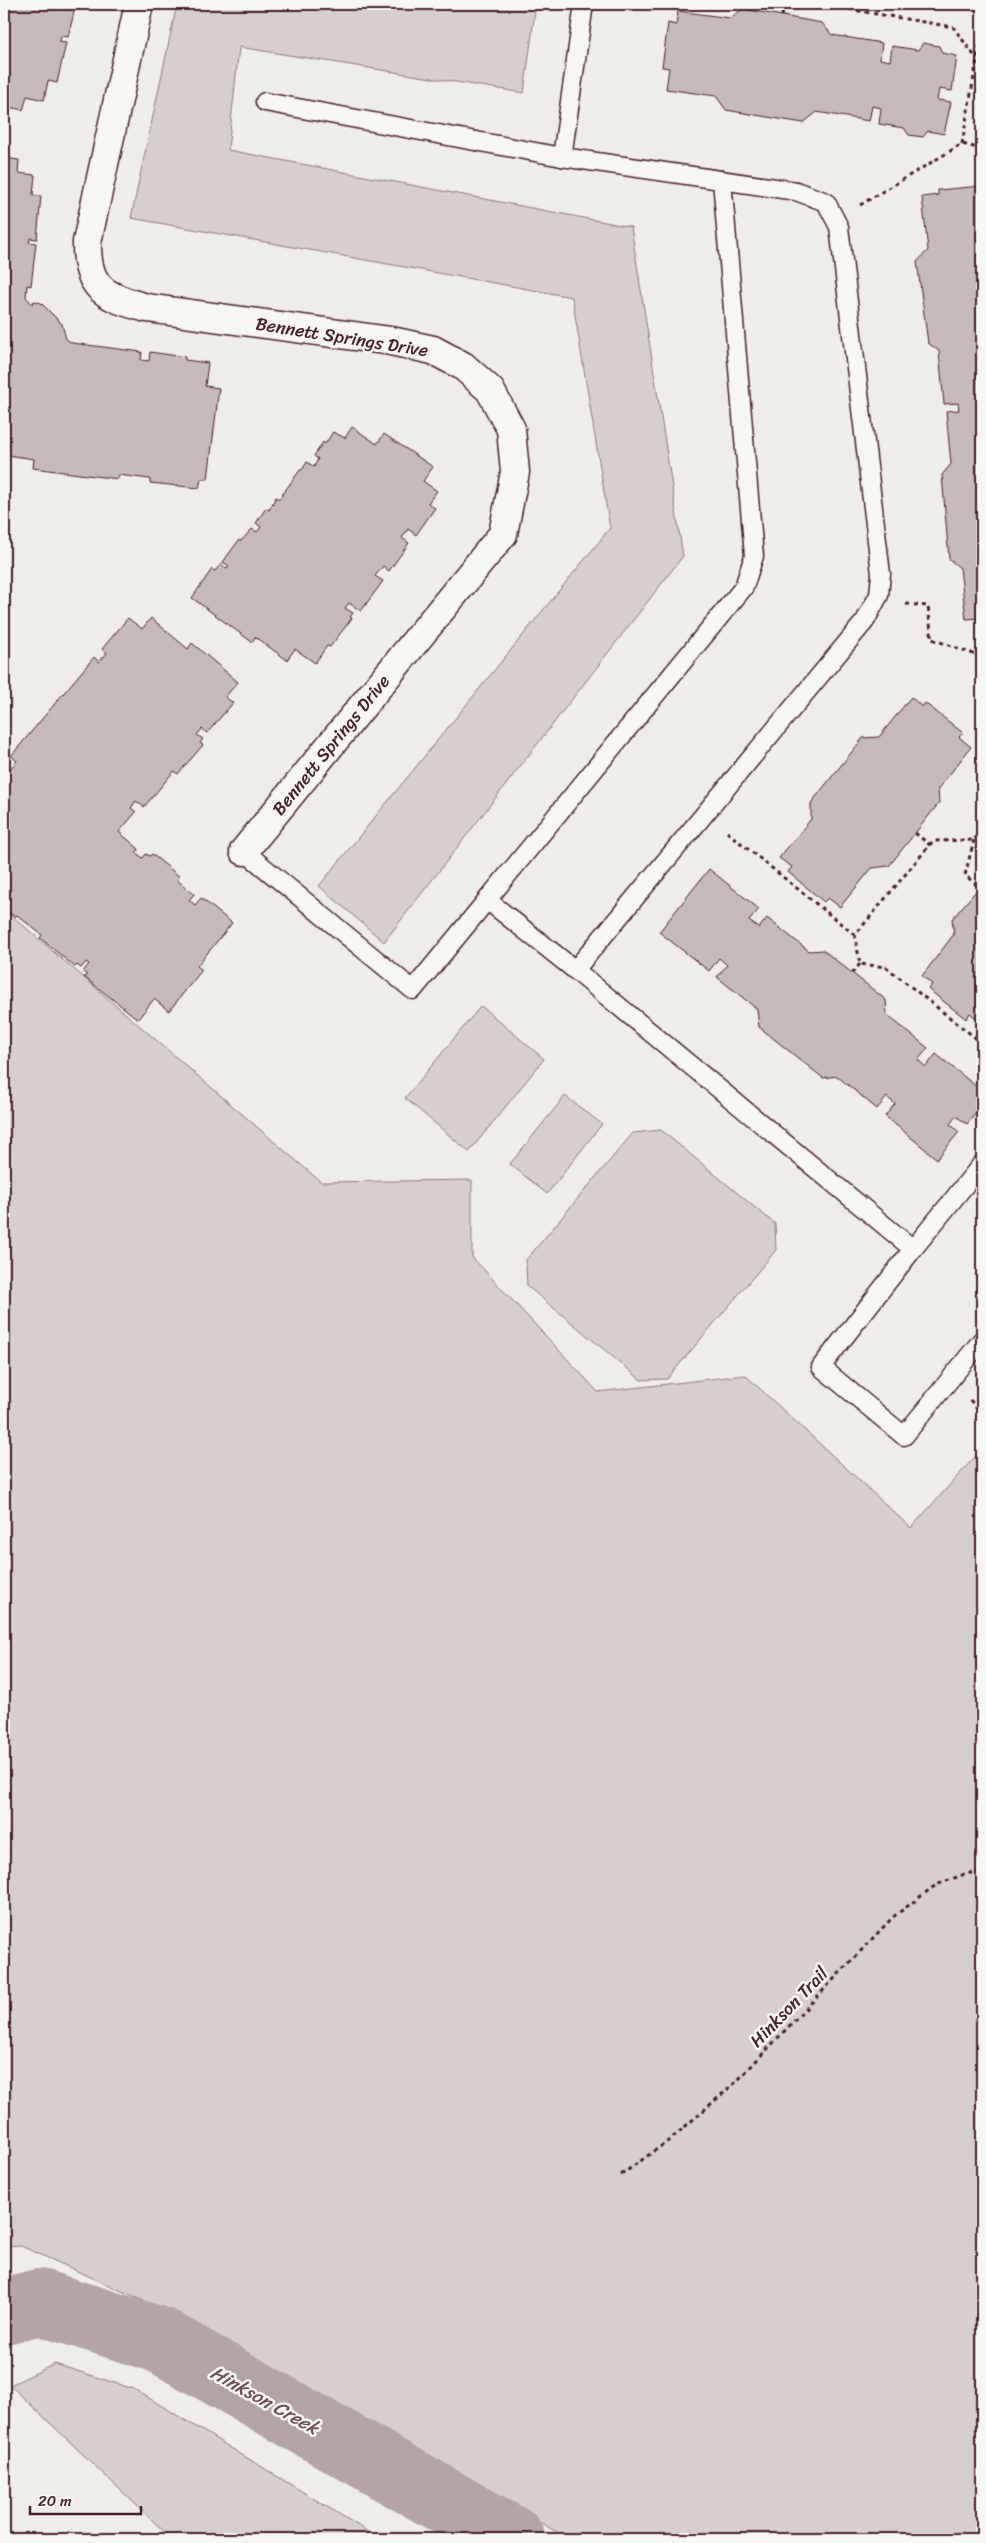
<svg xmlns="http://www.w3.org/2000/svg" width="986" height="2543" viewBox="0 0 986 2543" font-family="Sriracha,sans-serif">
  <rect width="100%" height="100%" fill="#efedea"/>
  <filter id="ink" filterUnits="userSpaceOnUse"><feTurbulence type="fractalNoise" baseFrequency=".02" numOctaves="2"/><feDisplacementMap in="SourceGraphic" scale="10" xChannelSelector="R" yChannelSelector="G"/><feConvolveMatrix kernelMatrix="1 2 1 2 8 2 1 2 1" color-interpolation-filters="sRGB"/></filter>
  <g filter="url(#ink)">
    <g fill="#d7cfce" stroke="#90777c">
      <polygon points="177,4 536,4 524,93 239,47 228,150 631,227 683,556 384,942 319,886 610,528 572,297 131,218"/>
      <polygon points="4,909 321,1182 472,1180 472,1257 598,1392 745,1375 911,1528 982,1449 982,2539 569,2539 178,2316 21,2246 4,2247"/>
      <polygon points="481,1006 544,1059 469,1152 405,1098"/>
      <polygon points="565,1096 602,1124 547,1194 510,1164"/>
      <polygon points="661,1130 775,1224 776,1250 667,1379 641,1380 527,1286 526,1260 633,1133"/>
      <polygon points="55,2364 134,2389 380,2539 172,2539 10,2385"/>
    </g>
    <g fill="none" stroke-linecap="round" stroke-linejoin="round">
      <polyline stroke="#b4a4a5" stroke-width="66" points="4,2311 39,2302 160,2340 512,2539"/>
    </g>
    <g fill="#c6babb" stroke="#4a1f2b">
      <polygon points="4,4 76,4 68,37 61,36 60,42 66,43 57,83 48,81 44,100 27,96 23,110 4,106"/>
      <polygon points="743,9 822,23 832,35 882,43 880,59 890,61 892,46 918,50 923,43 939,46 942,53 957,56 952,91 939,89 937,100 951,102 944,134 928,131 923,137 909,135 904,128 879,124 881,108 872,106 869,121 817,112 803,123 726,110 716,96 666,89 669,68 662,67 668,23 676,25 678,11 730,18"/>
      <polygon points="4,158 19,160 18,173 35,175 33,195 41,196 37,239 30,238 29,242 36,243 31,286 27,285 26,297 32,304 34,301 41,303 62,324 66,339 72,343 142,352 141,360 149,361 150,352 185,357 185,360 208,363 205,386 219,388 208,479 201,479 199,488 150,483 150,479 118,475 118,479 33,468 34,459 7,455 4,451"/>
      <polygon points="982,186 982,624 981,624 981,618 966,619 960,568 949,559 942,475 951,464 946,411 959,410 958,403 944,404 939,351 928,343 917,262 928,250 922,197 938,195 938,190"/>
      <polygon points="352,427 377,444 384,434 433,467 423,481 437,491 428,503 435,508 416,535 408,529 402,538 409,543 389,571 383,566 375,576 383,581 361,611 349,603 345,608 353,613 350,617 352,618 330,647 327,646 315,663 295,649 287,660 255,637 252,642 192,598 212,569 215,571 221,564 227,569 229,566 223,562 239,540 241,541 252,529 257,532 261,527 256,523 266,508 269,510 276,497 279,499 300,470 302,470 307,462 314,467 318,459 314,456 323,442 325,444 333,432 345,438"/>
      <polygon points="128,618 142,629 151,618 188,649 192,643 238,682 225,697 233,703 207,733 202,729 197,735 203,739 200,743 203,745 178,774 174,771 144,807 136,801 131,808 136,812 119,832 139,849 136,853 143,858 146,854 150,856 152,854 180,877 177,880 194,894 189,900 195,905 201,898 232,923 197,966 202,970 169,1011 154,999 138,1019 84,977 87,975 83,972 89,964 86,962 81,968 77,965 75,967 40,938 42,935 17,915 15,917 4,908 4,769 7,772 17,761 11,756 94,657 99,662 107,653 102,649"/>
      <polygon points="911,697 922,707 925,703 963,733 959,737 971,747 938,789 939,803 889,866 872,868 840,907 828,898 824,902 788,872 792,867 779,858 811,819 811,803 863,738 879,737"/>
      <polygon points="709,869 759,909 749,921 759,928 767,918 809,951 823,950 886,1000 887,1015 928,1048 918,1060 926,1067 936,1054 982,1091 982,1106 967,1124 956,1116 950,1124 959,1132 937,1159 885,1116 895,1104 887,1097 877,1109 837,1076 823,1078 759,1027 757,1009 717,977 727,965 719,958 709,971 659,932"/>
      <polygon points="982,884 982,1023 970,1013 966,1019 928,989 932,984 922,976 954,934 952,919"/>
    </g>
    <g fill="none" stroke-linecap="round" stroke-linejoin="round">
      <g stroke="#4a1f2b" stroke-width="21">
        <g id="lane">
          <polyline points="584,4 562,157 796,191 826,202 839,227 881,574 879,595 865,621 575,970 913,1249 982,1164"/>
          <polyline points="265,102 562,157"/>
          <polyline points="244,851 413,990 487,900"/>
          <polyline points="575,970 487,900 744,587 754,556 722,180"/>
          <polyline points="913,1249 821,1367 904,1436 982,1340"/>
        </g>
      </g>
      <g stroke="#4a1f2b" stroke-width="31">
        <path id="street" d="M139,4l-52,238c-1,47 18,55 60,66l244,33 42,9 30,16 27,24 21,39 4,43 -12,62 -259,317"/>
      </g>
      <g stroke="#4a1f2b" stroke-width="3" stroke-dasharray="4 4" stroke-linecap="butt">
        <polyline points="818,4 953,27 977,59"/>
        <polyline points="782,16 784,4"/>
        <polyline points="962,144 982,32"/>
        <polyline points="860,205 962,144 982,149"/>
        <polyline points="906,604 928,606 932,639 982,657"/>
        <polyline points="982,829 974,840 933,841 855,935 860,964 886,967 982,1043"/>
        <polyline points="727,832 855,935"/>
        <polyline points="915,833 930,845"/>
        <polyline points="974,840 965,875 979,887"/>
        <polyline points="852,973 860,964"/>
        <polyline points="970,1400 982,1414"/>
        <polyline points="621,2175 671,2139 736,2082 893,1917 936,1885 965,1874 982,1871"/>
      </g>
      <use href="#lane" stroke="#f6f6f2" stroke-width="18"/>
      <use href="#street" stroke="#f6f6f2" stroke-width="28"/>
    </g>
  </g>
  <g text-anchor="middle" dominant-baseline="central" stroke-width="5" stroke-linejoin="round" paint-order="stroke">
    <g font-size="18" fill="#4a1f2b" stroke="#f6f6f2">
      <text transform="translate(342 337) rotate(9)">Bennett Springs Drive</text>
      <text transform="translate(331 745) rotate(-51)">Bennett Springs Drive</text>
      <text transform="translate(789 2007) rotate(-46)">Hinkson Trail</text>
    </g>
    <g font-size="19" font-style="italic" fill="#6f4e56" stroke="#f6f6f2">
      <text transform="translate(265 2400) rotate(29)">Hinkson Creek</text>
    </g>
  </g>
  <rect width="986" height="2543" fill="none" stroke="#f6f6f2" stroke-width="20"/>
  <rect x="10" y="10" width="966" height="2523" fill="none" stroke="#4a1f2b" stroke-width="2" filter="url(#ink)"/>
  <path d="M30 2506v8h111v-8" fill="none" stroke="#4a1f2b" stroke-width="2.5"/>
  <text x="38" y="2506" font-size="15" fill="#4a1f2b" stroke="#f6f6f2" stroke-width="4" paint-order="stroke">20 m</text>
</svg>
